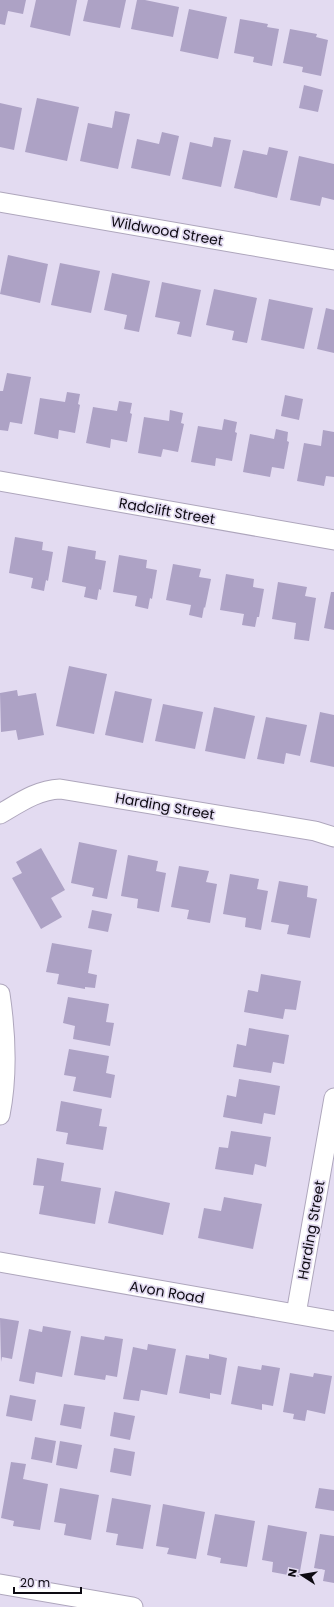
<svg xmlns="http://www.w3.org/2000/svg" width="334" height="1607" viewBox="0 0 334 1607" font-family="Poppins,sans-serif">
  <rect width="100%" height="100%" fill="#e3dbf1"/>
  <g fill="#ada2c5">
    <polygon points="0,0 26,0 23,14 8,11 5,25 0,24"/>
    <polygon points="36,0 77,0 70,36 30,27"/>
    <polygon points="88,0 126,0 120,28 83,21"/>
    <polygon points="137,0 145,0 179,7 173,37 131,29"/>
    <polygon points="189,9 227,17 218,59 180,51"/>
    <polygon points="240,19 268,24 267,27 279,29 272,66 253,62 254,57 234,53"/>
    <polygon points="290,29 317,34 316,37 328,40 321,76 302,72 303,67 283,63"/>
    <polygon points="304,85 323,90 318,112 299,108"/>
    <polygon points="37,98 79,107 67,161 25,152"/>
    <polygon points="0,103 22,108 14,150 0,147"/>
    <polygon points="115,111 130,114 118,169 80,161 88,123 112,128"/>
    <polygon points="162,132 179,136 170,176 131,168 137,139 159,144"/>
    <polygon points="214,137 231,140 221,187 182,179 190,142 212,147"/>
    <polygon points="269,147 288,151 277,198 234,188 243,150 267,155"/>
    <polygon points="299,156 334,164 334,200 322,197 320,206 290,200"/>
    <polygon points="8,255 48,264 40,303 0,294"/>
    <polygon points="60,263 100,271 91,313 51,305"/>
    <polygon points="112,273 150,281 139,332 124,329 127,315 104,310"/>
    <polygon points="162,282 201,290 191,337 177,334 180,322 155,317"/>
    <polygon points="214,289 257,298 247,343 232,340 234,331 206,325"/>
    <polygon points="269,299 313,308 304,349 261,340"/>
    <polygon points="326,308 334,310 334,353 317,349"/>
    <polygon points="7,373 31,377 22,424 10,422 8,431 0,430 0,391 3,391"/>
    <polygon points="67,392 80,394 78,404 80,405 75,433 59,430 58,439 34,434 40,398 65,402"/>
    <polygon points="285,395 303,399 299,420 281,416"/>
    <polygon points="119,401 132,403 130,413 132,414 127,442 111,439 110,448 86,443 93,407 117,411"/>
    <polygon points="170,410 183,413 181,423 184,424 178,452 163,449 161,457 138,453 144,417 169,421"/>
    <polygon points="224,419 237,422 235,432 237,433 232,461 216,458 215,466 191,462 198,426 222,430"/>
    <polygon points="276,429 288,432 287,441 289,442 284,469 272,467 270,477 243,472 250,434 274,439"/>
    <polygon points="323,430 334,432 334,477 326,476 324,486 297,481 304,443 321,446"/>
    <polygon points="15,537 43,542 42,550 53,552 48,581 46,580 44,591 31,588 33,578 9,573"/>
    <polygon points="68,546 96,551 95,559 106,561 101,590 99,589 97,600 84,597 86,587 62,582"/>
    <polygon points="119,555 147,560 146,568 157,570 152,599 150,598 148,609 135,606 137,596 113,592"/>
    <polygon points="173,564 201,569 199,577 211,579 205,608 204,607 202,618 189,615 191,605 166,600"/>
    <polygon points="226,574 254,579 253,587 264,589 259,617 257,617 255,627 242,625 244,614 220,610"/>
    <polygon points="278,582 307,587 305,596 316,598 309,641 294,639 296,623 272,619"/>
    <polygon points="331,592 334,592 334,630 324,628"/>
    <polygon points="69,666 107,674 94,734 56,726"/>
    <polygon points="17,690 18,696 36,693 44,735 18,740 16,730 1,732 0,693"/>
    <polygon points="115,691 152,699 143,743 105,735"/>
    <polygon points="163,704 203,712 195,749 155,741"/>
    <polygon points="214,707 255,716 245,759 205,751"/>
    <polygon points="320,712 334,715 334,767 310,762"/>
    <polygon points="266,717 307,725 300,756 286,753 284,764 257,759"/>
    <polygon points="79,842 117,850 107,899 92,896 94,888 71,883"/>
    <polygon points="41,848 65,890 51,898 62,917 41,929 12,878 22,873 16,862"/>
    <polygon points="128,855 158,861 156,871 166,873 159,912 137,908 138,899 121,896"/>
    <polygon points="179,866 209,871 206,882 217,884 210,923 187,919 189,910 171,907"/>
    <polygon points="230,874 259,879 257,889 268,891 261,930 245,927 246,918 223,914"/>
    <polygon points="279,881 308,886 307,897 317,899 310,938 287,934 289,925 271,922"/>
    <polygon points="92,910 112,914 108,932 88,928"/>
    <polygon points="52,943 92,950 88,973 97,975 95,988 85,987 85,989 57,984 59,974 46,972"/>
    <polygon points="261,974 301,981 296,1010 285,1009 283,1019 244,1012 248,990 258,992"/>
    <polygon points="68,997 109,1004 106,1022 114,1023 110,1046 73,1039 75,1026 63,1023"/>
    <polygon points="249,1028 289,1035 284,1064 273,1062 271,1073 233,1067 237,1044 246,1046"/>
    <polygon points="69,1049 109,1056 106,1073 115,1075 111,1098 73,1091 76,1077 64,1075"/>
    <polygon points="239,1079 280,1086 275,1115 264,1113 262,1124 223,1117 227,1095 236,1097"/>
    <polygon points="61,1101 102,1109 99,1126 107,1127 103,1150 66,1144 68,1133 56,1131"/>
    <polygon points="231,1131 271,1137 266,1167 255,1164 253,1175 215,1169 219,1147 228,1148"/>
    <polygon points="37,1158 64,1163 61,1181 101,1188 95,1224 39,1214 44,1186 33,1185"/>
    <polygon points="115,1191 170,1203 163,1235 108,1223"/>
    <polygon points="224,1197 262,1204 253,1249 198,1238 204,1208 221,1211"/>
    <polygon points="0,1318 19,1321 12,1359 2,1357 1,1362"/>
    <polygon points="43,1326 71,1331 62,1377 36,1372 34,1384 19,1381 29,1329 42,1332"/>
    <polygon points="81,1336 104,1340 105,1336 123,1339 117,1377 106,1375 105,1380 74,1375"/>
    <polygon points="148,1344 176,1349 167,1395 141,1390 139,1401 123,1399 133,1347 147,1350"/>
    <polygon points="209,1354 227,1358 221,1395 210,1393 210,1399 179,1393 186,1355 209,1359"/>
    <polygon points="262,1365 280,1368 273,1406 262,1404 262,1410 231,1404 238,1366 261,1370"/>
    <polygon points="290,1373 313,1377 314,1373 332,1376 325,1414 307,1410 305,1421 293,1419 294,1414 283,1412"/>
    <polygon points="10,1395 36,1400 32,1421 6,1416"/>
    <polygon points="64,1404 85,1407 81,1429 60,1425"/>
    <polygon points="114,1412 135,1416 130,1440 110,1436"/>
    <polygon points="35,1437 56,1441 52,1463 31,1459"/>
    <polygon points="60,1441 82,1445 77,1469 56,1465"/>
    <polygon points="114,1448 135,1452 131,1476 110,1472"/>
    <polygon points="11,1462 26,1464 23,1479 48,1484 40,1530 13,1526 14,1521 1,1518"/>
    <polygon points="60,1488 99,1495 91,1540 64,1535 66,1524 54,1522"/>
    <polygon points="319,1488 334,1490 334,1511 315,1508"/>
    <polygon points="112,1498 151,1505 143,1549 116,1545 118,1534 106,1532"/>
    <polygon points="163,1504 205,1512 196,1559 167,1554 169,1548 156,1546"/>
    <polygon points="215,1514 255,1521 247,1567 220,1563 221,1558 207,1555"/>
    <polygon points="268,1525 307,1532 299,1577 272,1572 273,1562 262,1560"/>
    <polygon points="320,1534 334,1536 334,1583 323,1581 325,1570 314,1568"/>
  </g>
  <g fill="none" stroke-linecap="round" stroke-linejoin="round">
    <g stroke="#aea6bc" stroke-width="21">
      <g id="street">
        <polyline points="0,202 334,260"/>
        <polyline points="0,481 334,540"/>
        <path d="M0,814c19,-11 37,-24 60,-25l255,42 19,6"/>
        <path d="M0,994c6,40 8,80 0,121"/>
        <polyline points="0,1262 334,1321"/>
        <polyline points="296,1314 334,1098"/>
        <polyline points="0,1584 133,1607"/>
      </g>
    </g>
    <use href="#street" stroke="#fff" stroke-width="19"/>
  </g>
  <g text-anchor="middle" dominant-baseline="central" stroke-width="3.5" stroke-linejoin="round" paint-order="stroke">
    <g font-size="14" fill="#0d0a12" stroke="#e3dbf1">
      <text transform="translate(167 231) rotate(10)">Wildwood Street</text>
      <text transform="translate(167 511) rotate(10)">Radclift Street</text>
      <text transform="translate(165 806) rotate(10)">Harding Street</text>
      <text transform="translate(311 1230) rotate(-80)">Harding Street</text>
      <text transform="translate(167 1292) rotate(10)">Avon Road</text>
    </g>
  </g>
  <g transform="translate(302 1575) rotate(282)" stroke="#e3dbf1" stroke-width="3" paint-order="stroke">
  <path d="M0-3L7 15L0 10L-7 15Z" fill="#0d0a12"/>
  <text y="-6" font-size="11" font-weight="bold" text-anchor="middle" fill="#0d0a12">N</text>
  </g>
  <path d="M14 1587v6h67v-6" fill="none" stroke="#0d0a12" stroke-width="2"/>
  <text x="20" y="1587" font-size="12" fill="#0d0a12" stroke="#e3dbf1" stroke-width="3" paint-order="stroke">20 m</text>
</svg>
